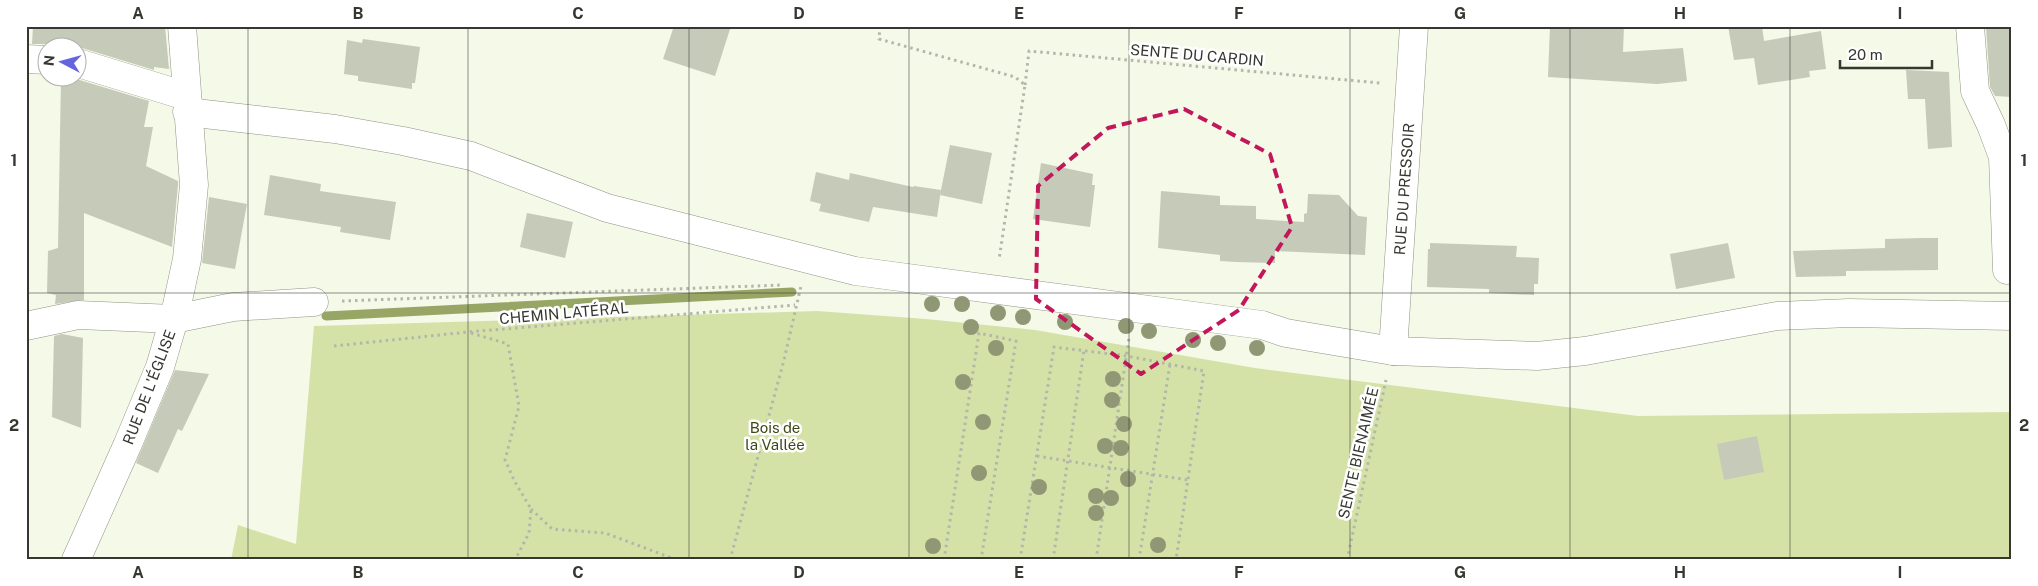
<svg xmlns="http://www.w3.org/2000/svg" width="2038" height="586" viewBox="0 0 2038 586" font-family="'Public Sans',sans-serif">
  <rect width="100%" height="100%" fill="#f5f9e8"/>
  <polygon fill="#d4e2a8" points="817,311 926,319 1035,330 1255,368 1638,416 2012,412 2012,560 231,560 238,525 296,544 314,326"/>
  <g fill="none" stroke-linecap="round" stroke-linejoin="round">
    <polyline stroke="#97a664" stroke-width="9" points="326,316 792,292"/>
  </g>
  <g fill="#c6cab9">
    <polygon points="33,26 165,26 169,69 154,67 154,70 82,48 57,48 49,44 32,44"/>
    <polygon points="674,26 731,26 715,76 663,59"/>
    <polygon points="1550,26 1624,26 1623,52 1683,48 1687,81 1657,84 1548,77"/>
    <polygon points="1728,26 1762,26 1764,41 1821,31 1826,69 1809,71 1810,77 1758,85 1754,58 1734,60"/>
    <polygon points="1986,26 2010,26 2011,97 1995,96 1990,87"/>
    <polygon points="363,39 420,47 415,83 412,83 412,89 358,81 358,76 344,74 347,40 362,43"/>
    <polygon points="1906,70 1949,72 1952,147 1928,149 1925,99 1908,99"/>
    <polygon points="61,78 73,78 149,101 144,127 153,127 146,166 178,181 178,185 172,247 84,213 84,300 55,304 56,295 47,293 48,251 58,248"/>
    <polygon points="950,145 992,153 982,204 940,195"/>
    <polygon points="1041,163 1093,174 1092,185 1095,185 1090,227 1033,219"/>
    <polygon points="816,172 849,180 850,173 913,187 914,186 941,190 937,217 873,207 869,222 819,211 821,204 810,201"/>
    <polygon points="270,175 321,184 320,191 396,202 390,240 340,232 341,227 264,215"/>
    <polygon points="1161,191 1220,196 1220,205 1256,206 1256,219 1304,222 1304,214 1307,213 1308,194 1339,195 1358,216 1367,217 1365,255 1275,251 1275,263 1236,262 1220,261 1220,255 1158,248"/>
    <polygon points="209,197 247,204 235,269 202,263"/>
    <polygon points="527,213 573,222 565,258 520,247"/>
    <polygon points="1922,238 1938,238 1938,270 1846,271 1846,276 1796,277 1793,251 1885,248 1885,239"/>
    <polygon points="1430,243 1517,246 1516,257 1539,258 1538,284 1534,284 1534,295 1489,293 1489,289 1427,287 1428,249 1430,249"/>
    <polygon points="1728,243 1735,278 1676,289 1670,254"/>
    <polygon points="62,334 83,338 81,428 52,417 54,336"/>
    <polygon points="175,370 209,374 182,431 178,429 158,473 136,463"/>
    <polygon points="1757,436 1764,472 1724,480 1717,444"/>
  </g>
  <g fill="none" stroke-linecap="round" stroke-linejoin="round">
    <g stroke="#8f9383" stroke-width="29">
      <g id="minor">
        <polyline points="1970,26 1975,91 1991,125 2003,157 2007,270"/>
        <polyline points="26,59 48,60"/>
        <polyline points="78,63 186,96"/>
        <polyline points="187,112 335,129 403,141 471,156 607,208 855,271 1262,325 1286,333 1393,351 1537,356 1585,351 1777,316 1849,313 2012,316"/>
        <polyline points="26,326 78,315 174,319 233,307 314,302"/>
        <polyline points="1393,351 1414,26"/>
        <polyline points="76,560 127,446 160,367 174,319 187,259 194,185 182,26"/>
      </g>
    </g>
    <g stroke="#b3b7a9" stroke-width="3" stroke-dasharray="2.5 4" stroke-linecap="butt">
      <polyline points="880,26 879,39 1015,77 1025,85 999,260"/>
      <polyline points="1025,85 1029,51 1380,83"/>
      <polyline points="342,301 783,285"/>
      <polyline points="471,333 508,344 519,406 505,460 515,482 531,509 529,533 515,560"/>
      <polyline points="334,346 468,332 795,305"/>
      <polyline points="1037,456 1188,480"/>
      <polyline points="531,509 552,529 605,533 677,560"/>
      <polyline points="730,560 784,360 801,286"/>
      <polyline points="944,560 979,333 1016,341 981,560"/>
      <polyline points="1020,560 1054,347 1127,356 1204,371 1176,560"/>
      <polyline points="1053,560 1084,350"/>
      <polyline points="1096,560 1129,338"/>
      <polyline points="1139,560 1170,364"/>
      <polyline points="1347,560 1386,380"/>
    </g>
    <use href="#minor" stroke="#fff" stroke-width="28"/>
  </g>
  <g fill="#909774">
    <circle cx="932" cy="304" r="8"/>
    <circle cx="962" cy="304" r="8"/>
    <circle cx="998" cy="313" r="8"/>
    <circle cx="1023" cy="317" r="8"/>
    <circle cx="1065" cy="322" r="8"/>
    <circle cx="1126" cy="326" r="8"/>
    <circle cx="971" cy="327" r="8"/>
    <circle cx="1149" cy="331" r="8"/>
    <circle cx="1193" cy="340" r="8"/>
    <circle cx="1218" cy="343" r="8"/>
    <circle cx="996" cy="348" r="8"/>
    <circle cx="1257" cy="348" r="8"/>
    <circle cx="1113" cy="379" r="8"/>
    <circle cx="963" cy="382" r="8"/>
    <circle cx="1112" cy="400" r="8"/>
    <circle cx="983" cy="422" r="8"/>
    <circle cx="1124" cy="424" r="8"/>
    <circle cx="1105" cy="446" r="8"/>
    <circle cx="1121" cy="448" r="8"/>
    <circle cx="979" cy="473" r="8"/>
    <circle cx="1128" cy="479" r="8"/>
    <circle cx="1039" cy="487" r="8"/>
    <circle cx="1096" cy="496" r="8"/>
    <circle cx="1111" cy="498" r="8"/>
    <circle cx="1096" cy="513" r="8"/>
    <circle cx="1158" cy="545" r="8"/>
    <circle cx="933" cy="546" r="8"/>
  </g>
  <path fill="none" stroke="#c2185b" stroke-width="4" stroke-dasharray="10 6" stroke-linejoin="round" d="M1184,109l86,45 22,73 -53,83 -98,64 -105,-75 2,-113 70,-58z"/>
  <path fill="none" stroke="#353730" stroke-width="1" stroke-opacity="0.55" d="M248,26v534M468,26v534M689,26v534M909,26v534M1129,26v534M1350,26v534M1570,26v534M1790,26v534M26,293h1986"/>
  <g text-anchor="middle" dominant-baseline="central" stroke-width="5" stroke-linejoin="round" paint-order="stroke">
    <g font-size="15" fill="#353730" stroke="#fff">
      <text transform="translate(1197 55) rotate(5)">SENTE DU CARDIN</text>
      <text transform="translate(1404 189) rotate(-86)">RUE DU PRESSOIR</text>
      <text transform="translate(564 313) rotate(-5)">CHEMIN LATÉRAL</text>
      <text transform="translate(149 387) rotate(-69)">RUE DE L'ÉGLISE</text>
      <text transform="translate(1358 453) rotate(-77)">SENTE BIENAIMÉE</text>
    </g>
    <g font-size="15" fill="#3e4716" stroke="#fff">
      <text x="775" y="427">Bois de<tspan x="775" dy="17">la Vallée</tspan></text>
    </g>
  </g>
  <rect width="2038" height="586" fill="none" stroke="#ffffff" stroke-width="55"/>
  <g transform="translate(62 62) rotate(276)"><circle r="24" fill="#ffffff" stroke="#aeafac"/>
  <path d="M0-4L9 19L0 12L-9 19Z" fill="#6465de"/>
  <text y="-8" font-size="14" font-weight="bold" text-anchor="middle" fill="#353730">N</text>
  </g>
  <path d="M1840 60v8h92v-8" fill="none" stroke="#353730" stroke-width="2.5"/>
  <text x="1848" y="60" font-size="15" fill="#353730" stroke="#ffffff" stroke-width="4" paint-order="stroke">20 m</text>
  <rect x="28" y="28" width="1982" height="530" fill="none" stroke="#353730" stroke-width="2"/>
  <g font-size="16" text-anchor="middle" font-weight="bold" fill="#353730">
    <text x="138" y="19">A</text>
    <text x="358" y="19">B</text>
    <text x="578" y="19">C</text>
    <text x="799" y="19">D</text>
    <text x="1019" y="19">E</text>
    <text x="1239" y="19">F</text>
    <text x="1460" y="19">G</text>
    <text x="1680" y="19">H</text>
    <text x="1900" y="19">I</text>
    <text x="14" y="166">1</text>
    <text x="2024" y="166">1</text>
    <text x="14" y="431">2</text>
    <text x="2024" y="431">2</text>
    <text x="138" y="578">A</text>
    <text x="358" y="578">B</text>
    <text x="578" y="578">C</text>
    <text x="799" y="578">D</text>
    <text x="1019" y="578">E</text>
    <text x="1239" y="578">F</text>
    <text x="1460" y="578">G</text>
    <text x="1680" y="578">H</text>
    <text x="1900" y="578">I</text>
  </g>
</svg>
